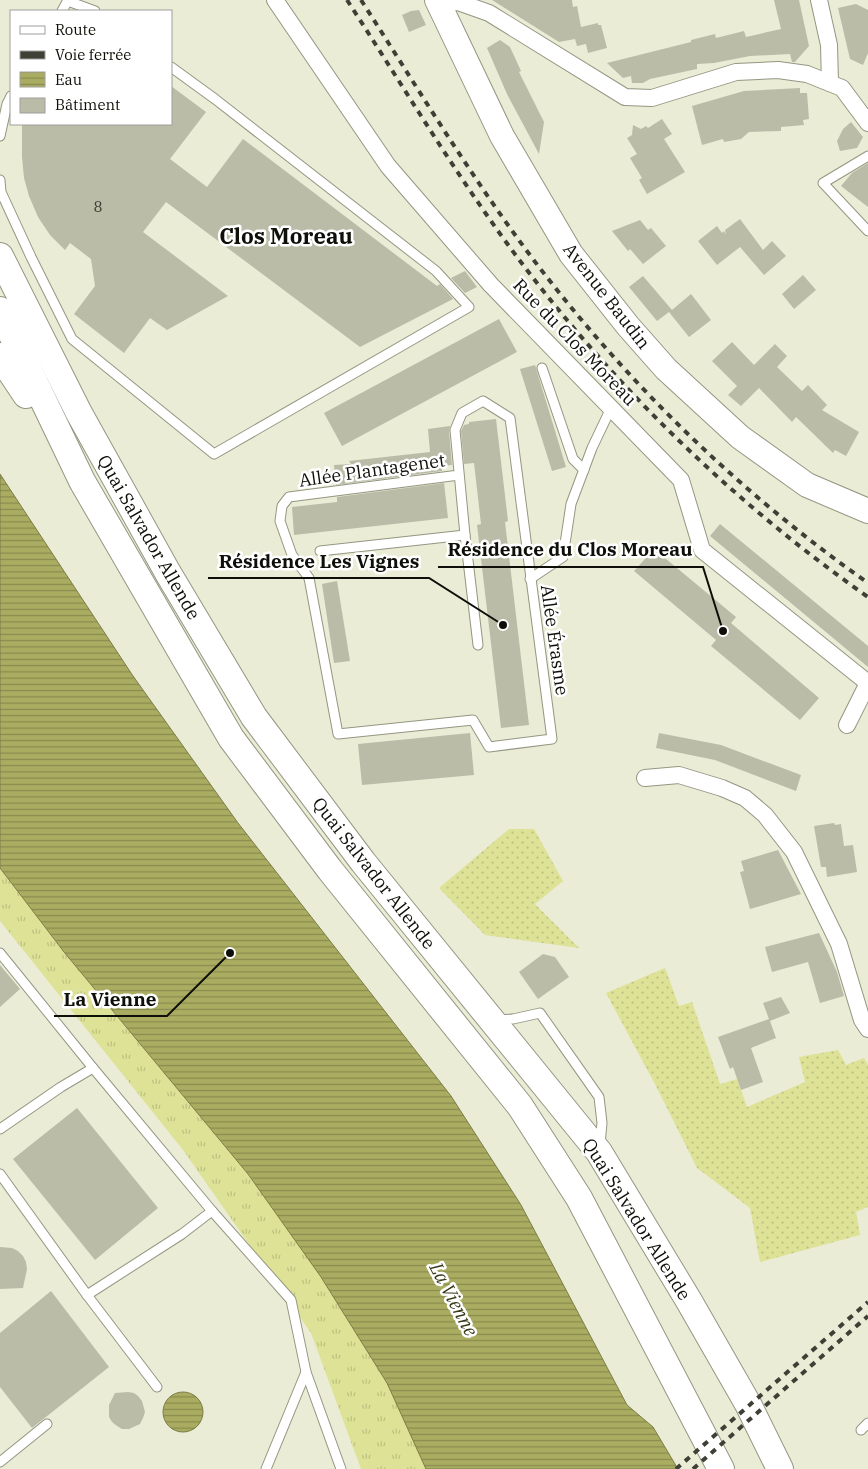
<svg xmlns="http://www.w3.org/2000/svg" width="868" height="1469" viewBox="0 0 868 1469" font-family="'IBM Plex Serif',serif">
  <defs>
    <pattern id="grass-tufts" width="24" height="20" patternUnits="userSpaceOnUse" patternTransform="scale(1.25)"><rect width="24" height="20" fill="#dee296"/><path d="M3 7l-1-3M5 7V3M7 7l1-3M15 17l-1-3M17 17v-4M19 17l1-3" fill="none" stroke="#bdc180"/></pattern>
    <pattern id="garden-dots" width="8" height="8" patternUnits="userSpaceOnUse" patternTransform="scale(1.25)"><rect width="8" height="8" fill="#dee296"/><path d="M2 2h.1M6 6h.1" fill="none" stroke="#bdc180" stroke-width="1.8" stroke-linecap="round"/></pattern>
    <pattern id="water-rules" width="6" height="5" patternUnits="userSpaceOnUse" patternTransform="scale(1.25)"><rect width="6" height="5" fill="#aaad61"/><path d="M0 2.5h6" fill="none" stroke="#898b4e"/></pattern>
  </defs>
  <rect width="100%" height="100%" fill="#eaecd6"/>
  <polygon fill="url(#grass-tufts)" points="0,868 64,952 248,1174 322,1277 387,1383 426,1469 361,1469 311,1333 183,1150 0,921"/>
  <g fill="url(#garden-dots)">
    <polygon points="509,829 534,829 563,881 535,904 579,948 485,935 439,888"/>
    <polygon points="665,968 679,1006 692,1002 720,1084 737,1079 747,1107 805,1082 799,1057 838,1050 846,1065 864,1058 868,1065 868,1207 856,1212 860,1235 760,1262 750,1208 697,1168 656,1086 606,993"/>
  </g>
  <g fill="url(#water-rules)" stroke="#7b7e46">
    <polygon points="0,474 133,676 238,823 451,1096 521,1205 627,1405 653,1427 678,1469 426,1469 387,1383 321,1277 248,1174 64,952 0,868"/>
    <circle cx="183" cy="1412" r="20"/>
  </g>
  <g fill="#babca7">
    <polygon points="492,0 572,0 573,7 577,6 581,27 598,23 598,25 601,25 607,48 588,53 586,44 577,46 575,39 559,42"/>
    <polygon points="774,0 799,0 809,46 795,62 792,62 790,54 750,56 714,63 697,64 697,69 650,79 643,83 632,83 631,76 623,78 607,63 691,42 691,40 715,34 716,38 744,31 746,37 781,29"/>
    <polygon points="856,4 868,10 868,53 863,65 850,59 838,8"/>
    <polygon points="419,10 426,25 409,32 402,15 411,11"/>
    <polygon points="500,40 510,47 521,71 519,72 544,122 539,154 507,94 487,48"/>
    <polygon points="171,86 206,112 170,159 207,187 243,139 437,286 440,284 453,299 360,347 166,202 143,232 228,296 167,330 150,318 124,353 74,314 95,286 91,259 70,243 65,250 50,235 38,217 29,196 24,178 22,157 22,124 171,124"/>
    <polygon points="800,88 800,93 807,93 809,119 803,120 804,125 781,127 781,131 749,132 741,139 724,142 723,139 702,145 692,106 744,91"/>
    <polygon points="662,119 672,134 664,139 685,172 647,194 639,180 642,178 630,158 637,154 627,138 632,135 633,125 641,129 646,126 648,128"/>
    <polygon points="851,122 863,137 857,148 840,151 837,141 843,129"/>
    <polygon points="868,163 868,207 841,186 852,173"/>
    <polygon points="740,219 763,250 772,241 786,256 764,275 740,247 717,265 698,241 717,226 722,233 724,231 726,235 725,230"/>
    <polygon points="640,220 648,230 651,228 666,246 643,264 630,249 628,251 612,231"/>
    <polygon points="465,271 477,287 465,293 451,278"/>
    <polygon points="803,275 816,290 794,309 782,294"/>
    <polygon points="643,276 672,310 691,294 711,320 689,337 669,312 657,321 629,287"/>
    <polygon points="499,319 517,352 342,446 324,413"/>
    <polygon points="732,342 754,365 775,344 787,356 777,367 802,391 808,385 827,405 822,410 859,432 846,456 835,450 833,453 796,417 792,422 759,388 741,406 728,395 737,386 712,361"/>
    <polygon points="535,365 566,467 552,471 520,369"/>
    <polygon points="496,419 508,521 505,522 529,725 501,728 477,525 481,524 474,463 464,464 461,431 464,425 469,424 469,422"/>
    <polygon points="450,426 449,431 452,465 442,466 442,471 336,485 334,465 351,464 349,461 430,452 428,429"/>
    <polygon points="444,483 448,518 294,535 292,507 337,502 337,497"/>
    <polygon points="720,524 868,646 868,667 710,536"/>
    <polygon points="654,549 736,617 731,623 819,698 800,720 711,646 716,640 634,571"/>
    <polygon points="337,581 350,661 334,663 322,584"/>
    <polygon points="470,733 474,775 362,785 358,744"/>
    <polygon points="659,733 721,745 801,775 796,791 715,760 656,748"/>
    <polygon points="834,823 835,825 841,824 844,846 853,845 857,872 827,877 826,867 821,867 814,826"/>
    <polygon points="778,850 801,894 750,909 740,872 744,871 741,861"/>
    <polygon points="819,933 837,972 844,996 820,1003 808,962 772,972 765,947"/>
    <polygon points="543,954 555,957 569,977 538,999 519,972"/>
    <polygon points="0,965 20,989 0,1007"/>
    <polygon points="781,997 790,1013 770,1021 776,1038 751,1048 763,1082 741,1090 733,1067 730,1069 718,1037 769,1019 763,1003"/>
    <polygon points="77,1108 158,1208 95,1260 13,1159"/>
    <polygon points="0,1247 12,1248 18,1251 23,1256 26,1262 27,1269 23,1288 0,1289"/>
    <polygon points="51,1291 109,1367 32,1428 0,1387 0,1333"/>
    <polygon points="128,1392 134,1393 138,1396 142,1401 145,1412 143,1418 140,1424 129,1429 122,1429 117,1426 112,1422 109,1417 109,1405 115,1393"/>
  </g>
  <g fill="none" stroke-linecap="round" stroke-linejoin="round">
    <g stroke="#959682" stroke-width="11">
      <g id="lane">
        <polyline points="68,1 95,11"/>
        <polyline points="62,11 68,0"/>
        <polyline points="0,136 7,104 11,96"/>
        <polyline points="868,156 823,183 868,231"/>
        <polyline points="0,180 1,192 31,257 72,339 214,454 469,307 436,271 215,99 171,67"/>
        <polyline points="542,368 573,459 584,470"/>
        <polyline points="459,475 289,497 282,506 280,521 292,555 309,578 338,734 473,720 489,747 552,739 510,418 483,401 462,413 455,430 465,535 478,645"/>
        <polyline points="320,551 465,535"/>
        <polyline points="530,579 563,557 571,504 592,448 611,408"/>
        <polyline points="0,953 93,1068 212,1211 291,1300 306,1372 341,1469"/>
        <polyline points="497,1020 513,1019 540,1013 599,1097 602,1123 600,1144"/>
        <polyline points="0,1129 61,1087 93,1068"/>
        <polyline points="0,1174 87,1295 157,1387"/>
        <polyline points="87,1295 182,1234 212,1211"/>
        <polyline points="861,1430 868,1423"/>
        <polyline points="0,1462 47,1424"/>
        <polyline points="266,1469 306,1372"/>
      </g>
    </g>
    <g stroke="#959682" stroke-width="18">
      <g id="street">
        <polyline points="275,0 388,166 491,285 681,480 702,550 868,683"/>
        <polyline points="819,0 829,45 830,83"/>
        <polyline points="438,3 458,2 489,13 625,97 652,98 736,72 778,70 807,74 842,88 868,123"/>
        <polyline points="847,725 868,683"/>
        <polyline points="645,778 679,775 722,788 745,798 765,815 794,852 839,944 862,1020 868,1029"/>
      </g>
    </g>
    <g stroke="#959682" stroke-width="26">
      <polyline id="secondary" points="437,0 502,136 571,254 628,326 666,369 740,437 807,485 868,511"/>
    </g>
    <g stroke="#959682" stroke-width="28">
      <g id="primary">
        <polyline points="0,256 79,413 168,573 254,717 363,862 599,1152 689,1301 748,1404 780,1469"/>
        <polyline points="0,310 82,481 231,738 330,870 520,1106 579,1198 721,1469"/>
        <polyline points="0,356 26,395"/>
      </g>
    </g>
    <use href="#lane" stroke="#fff" stroke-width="9"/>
    <use href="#street" stroke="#fff" stroke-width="16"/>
    <use href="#secondary" stroke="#fff" stroke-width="24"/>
    <use href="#primary" stroke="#fff" stroke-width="26"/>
    <g stroke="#3e3f35" stroke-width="4" stroke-dasharray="6 6" stroke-linecap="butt">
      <path d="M347,0c62,95 120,194 190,283 95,121 206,226 331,314"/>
      <path d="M361,0c60,93 117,189 185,276 92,118 200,221 322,307"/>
      <polyline points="676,1469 868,1302"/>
      <polyline points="693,1469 868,1316"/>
    </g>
  </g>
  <g text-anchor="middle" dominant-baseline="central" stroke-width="5" stroke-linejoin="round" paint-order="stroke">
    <g font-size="15" fill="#393a30">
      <text x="98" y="206">8</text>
    </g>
    <g font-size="18" fill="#0e0f08" stroke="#fff">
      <text transform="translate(607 296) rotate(52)">Avenue Baudin</text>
      <text transform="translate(575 342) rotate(46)">Rue du Clos Moreau</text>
      <text transform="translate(372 470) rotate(-8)">Allée Plantagenet</text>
      <text transform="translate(149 537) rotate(60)">Quai Salvador Allende</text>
      <text transform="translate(555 640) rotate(82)">Allée Érasme</text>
      <text transform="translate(374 873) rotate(52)">Quai Salvador Allende</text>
      <text transform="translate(637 1219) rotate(58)">Quai Salvador Allende</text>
    </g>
    <g font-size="19" font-style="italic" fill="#393a18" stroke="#fff">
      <text transform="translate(454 1299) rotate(62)">La Vienne</text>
    </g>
    <g font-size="22" font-weight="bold" fill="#0e0f08" stroke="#fff">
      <text x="286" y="235">Clos Moreau</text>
    </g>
  </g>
  <path fill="none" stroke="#0e0f08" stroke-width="2" d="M723 631L703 567H438M503 625L429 578H208M230 953L167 1016H54"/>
  <g fill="#0e0f08" stroke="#fff" stroke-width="2">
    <circle cx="723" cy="631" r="5"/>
    <circle cx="503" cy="625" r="5"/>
    <circle cx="230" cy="953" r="5"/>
  </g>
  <g font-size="19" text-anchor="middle" font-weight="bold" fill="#0e0f08" stroke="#fff" stroke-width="5" stroke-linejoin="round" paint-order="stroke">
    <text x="570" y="556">Résidence du Clos Moreau</text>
    <text x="319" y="568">Résidence Les Vignes</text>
    <text x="110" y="1006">La Vienne</text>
  </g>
  <rect x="10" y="10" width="162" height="115" fill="#ffffff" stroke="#9f9f9c"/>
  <rect x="20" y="26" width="25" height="8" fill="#ffffff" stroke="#9f9f9c"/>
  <text x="55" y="35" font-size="15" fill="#0e0f08">Route</text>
  <rect x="20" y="51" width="25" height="8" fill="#3e3f35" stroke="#9f9f9c"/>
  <text x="55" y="60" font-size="15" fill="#0e0f08">Voie ferrée</text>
  <rect x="20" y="72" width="25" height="15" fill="url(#water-rules)" stroke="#9f9f9c"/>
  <text x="55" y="85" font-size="15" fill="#0e0f08">Eau</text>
  <rect x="20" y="98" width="25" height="15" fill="#babca7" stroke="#9f9f9c"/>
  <text x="55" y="110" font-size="15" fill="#0e0f08">Bâtiment</text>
</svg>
